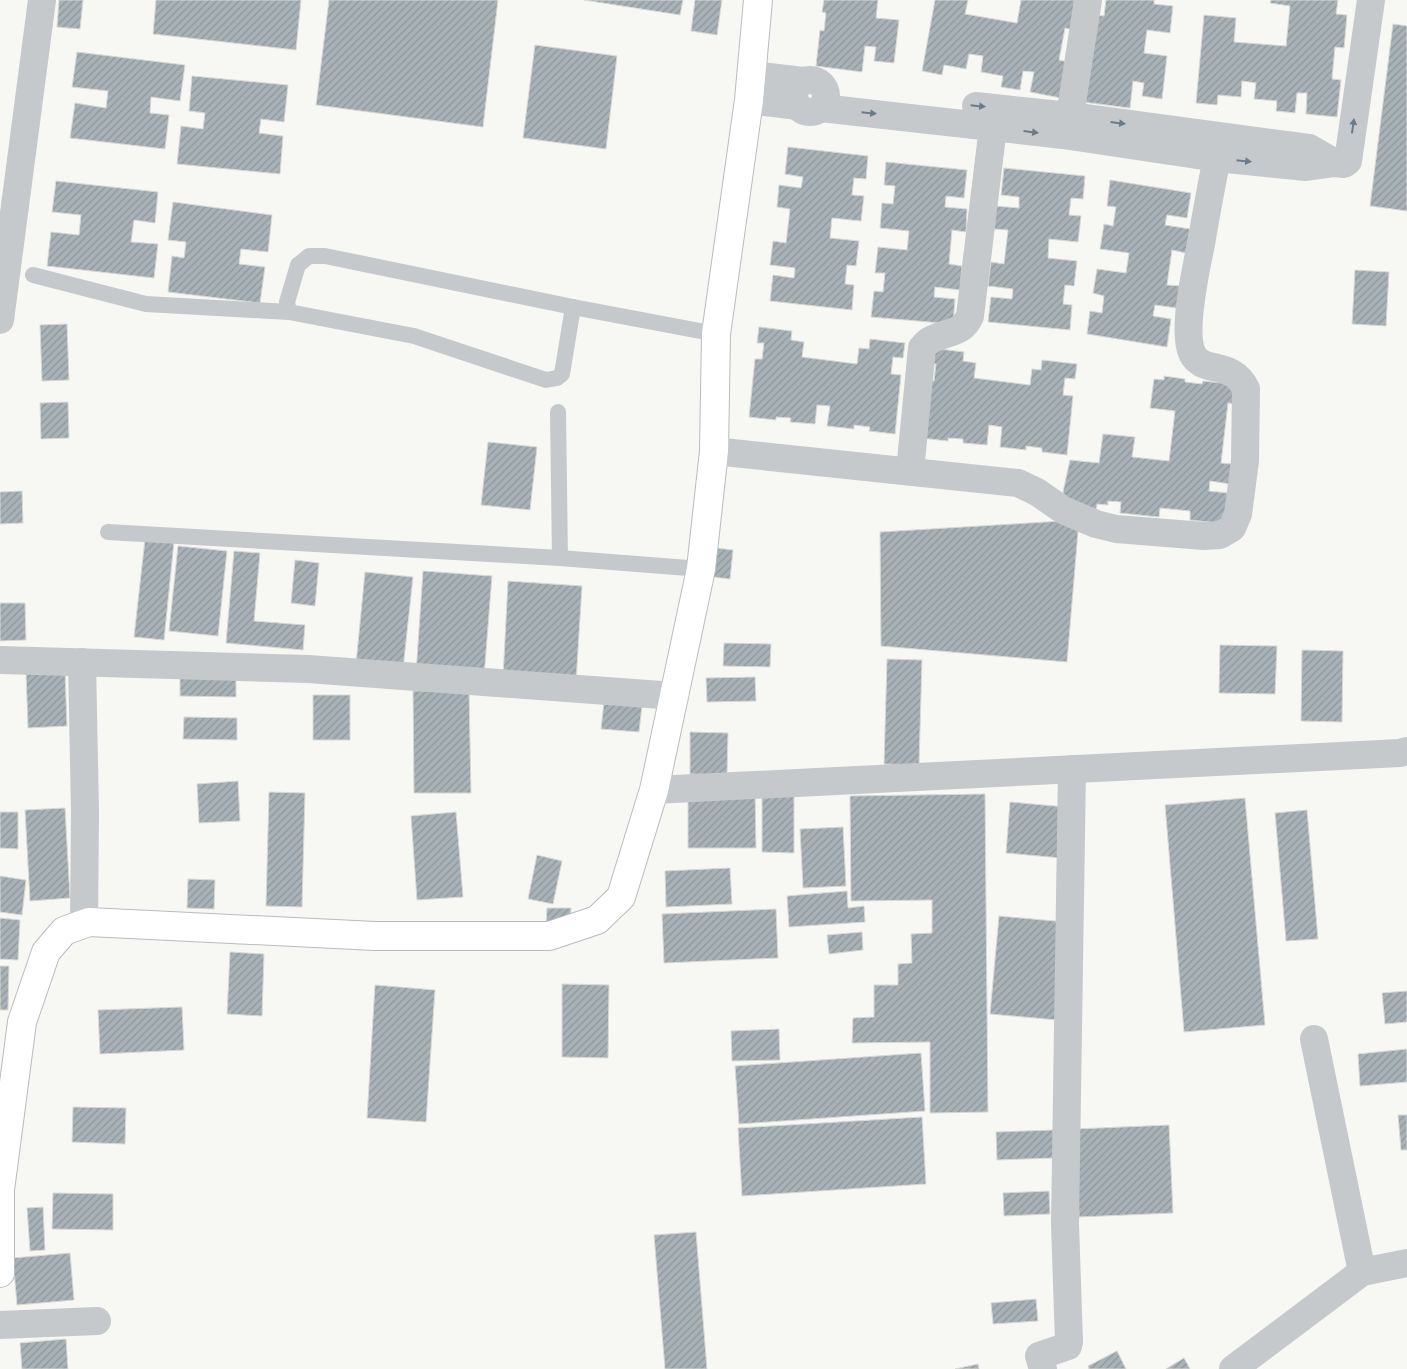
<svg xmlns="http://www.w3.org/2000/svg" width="1407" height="1369" viewBox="0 0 1407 1369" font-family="Commissioner,sans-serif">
  <defs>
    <pattern id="building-hatch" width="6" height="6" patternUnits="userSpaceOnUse" patternTransform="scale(1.25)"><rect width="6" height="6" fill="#a9b2b7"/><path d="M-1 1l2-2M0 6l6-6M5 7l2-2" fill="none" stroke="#8d969a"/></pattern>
  </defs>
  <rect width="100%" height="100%" fill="#f7f7f4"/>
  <g fill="url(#building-hatch)" stroke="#d9d9d6">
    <polygon points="59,0 83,0 80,29 57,27"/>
    <polygon points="156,0 301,0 296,50 153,34"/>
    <polygon points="329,0 498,0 483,127 316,105"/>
    <polygon points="584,0 683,0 680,15"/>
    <polygon points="695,0 722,0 717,35 691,31"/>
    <polygon points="824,0 878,0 876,18 899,20 894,63 874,61 876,47 865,46 862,72 816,66 820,30 824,31 826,13 822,12"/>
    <polygon points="935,0 968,0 965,14 1017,23 1021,0 1080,0 1074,30 1065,28 1059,60 1068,62 1061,98 1030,92 1034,72 1023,71 1020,90 1001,87 1003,76 981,72 983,56 969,54 966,69 944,65 942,75 922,71"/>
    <polygon points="1106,0 1154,0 1154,4 1173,6 1170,33 1147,30 1144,53 1167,56 1162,99 1142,96 1144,83 1133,81 1130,108 1083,102 1094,15 1104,16"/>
    <polygon points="1271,0 1338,0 1336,14 1347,15 1344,48 1335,47 1332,79 1341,80 1337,117 1306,114 1307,93 1297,93 1295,113 1276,111 1277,101 1254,99 1256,83 1242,81 1241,97 1218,95 1217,105 1196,103 1204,15 1236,18 1234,42 1286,46 1290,6 1270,3"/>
    <polygon points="1393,24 1407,26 1407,211 1370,206"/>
    <polygon points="535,45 617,56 606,149 523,138"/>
    <polygon points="77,52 185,65 180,101 151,97 150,113 169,115 165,149 70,138 75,103 106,108 108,91 72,87"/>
    <polygon points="192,76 288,85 284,122 261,119 259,133 283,136 280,174 177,164 181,126 203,129 205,113 189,111"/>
    <polygon points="788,147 868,156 866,179 854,178 852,195 864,196 861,221 832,218 830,238 859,241 856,266 847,265 845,284 854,285 852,310 770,301 773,275 794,278 795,268 770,265 773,241 786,243 790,209 777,207 779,185 801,188 803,177 785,174"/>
    <polygon points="886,162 967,170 964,198 946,196 945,207 967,209 966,232 952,230 949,264 962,266 960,290 935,287 934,297 955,299 953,324 871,317 874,291 883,292 885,273 875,273 878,247 907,250 909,231 880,228 882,203 893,204 895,186 884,185"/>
    <polygon points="1004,168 1085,176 1083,199 1071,198 1069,215 1081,216 1078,242 1049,239 1048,258 1077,261 1074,286 1065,285 1063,304 1072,305 1070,330 988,322 991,297 1012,299 1013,289 988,286 991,262 1004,264 1008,230 994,229 996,206 1019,208 1019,197 1001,195"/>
    <polygon points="1110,180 1191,193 1187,218 1167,215 1165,225 1190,229 1186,253 1172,250 1167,285 1181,286 1177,308 1155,305 1153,316 1171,319 1167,347 1087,334 1090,311 1102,313 1104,296 1093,293 1097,269 1126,273 1129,253 1100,249 1104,224 1113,226 1116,207 1107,206"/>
    <polygon points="56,181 158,192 155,223 134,220 131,242 158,244 154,278 47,266 51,232 79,235 81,215 52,212"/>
    <polygon points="173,202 272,215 268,252 241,249 239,264 265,267 260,303 168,292 172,256 184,258 186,242 168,240"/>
    <polygon points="1355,270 1389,272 1386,326 1352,324"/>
    <polygon points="67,324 69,380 42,381 40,325"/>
    <polygon points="759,327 792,331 791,340 804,342 802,357 857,364 859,348 869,349 870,339 905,343 903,358 893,357 891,374 901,375 895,434 869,431 870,427 854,425 854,429 827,426 830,406 817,405 815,424 790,422 791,418 776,417 776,420 749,417 755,359 762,359 764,343 757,343"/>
    <polygon points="931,348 964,352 963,361 976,363 974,378 1030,385 1032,369 1041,370 1042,360 1077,364 1075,379 1065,378 1063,395 1073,396 1067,455 1042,452 1042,448 1026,446 1026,450 1000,447 1002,427 989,425 987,445 963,443 963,439 948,438 948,441 921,438 928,380 934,381 936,364 929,364"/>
    <polygon points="1164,376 1185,379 1185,382 1202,384 1203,381 1241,385 1239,404 1228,403 1221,463 1232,464 1230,484 1210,481 1209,491 1229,493 1226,524 1190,520 1190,511 1160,508 1159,517 1120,513 1121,502 1108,501 1108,505 1097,504 1096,510 1065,506 1063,492 1070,460 1099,463 1103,434 1135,437 1132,457 1169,461 1175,411 1150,408 1154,379 1164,380"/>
    <polygon points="68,402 69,438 41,439 40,403"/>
    <polygon points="488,442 537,447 530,510 481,505"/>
    <polygon points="22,491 23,523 0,524 0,492"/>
    <polygon points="1079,520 1067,662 881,646 880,532"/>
    <polygon points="145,539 174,542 164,640 134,637"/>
    <polygon points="178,546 227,551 218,636 169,631"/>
    <polygon points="716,548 733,550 730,579 713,577"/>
    <polygon points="234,551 260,553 254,621 305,625 303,650 226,643"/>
    <polygon points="295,560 319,563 315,606 291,603"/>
    <polygon points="423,571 492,576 484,677 416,673"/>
    <polygon points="365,572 413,577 403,669 356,664"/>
    <polygon points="508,581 582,586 576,682 503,678"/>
    <polygon points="0,603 25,603 26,640 0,641"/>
    <polygon points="724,643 771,644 770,667 723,666"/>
    <polygon points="1220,645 1277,646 1275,694 1219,693"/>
    <polygon points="1302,650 1343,651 1342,722 1301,721"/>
    <polygon points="887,659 922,660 919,765 884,764"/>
    <polygon points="65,672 67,726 28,728 26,673"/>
    <polygon points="180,675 236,676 236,697 180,696"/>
    <polygon points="755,677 756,701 707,702 706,678"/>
    <polygon points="469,690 471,793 414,793 413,691"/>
    <rect x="313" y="695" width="37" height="45"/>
    <polygon points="604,702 642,706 639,732 601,729"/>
    <polygon points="184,717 237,718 237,740 183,739"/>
    <polygon points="690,732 728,733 727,775 690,774"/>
    <polygon points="238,781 240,821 199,823 197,784"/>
    <polygon points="755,790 756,848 688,848 688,791"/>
    <polygon points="269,792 305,793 302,907 266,906"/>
    <polygon points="762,794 794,794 794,853 762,852"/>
    <polygon points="985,794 988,1112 930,1113 930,1042 852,1043 853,1018 874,1017 874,985 898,985 898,964 912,963 911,934 932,933 932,900 851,901 850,796"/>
    <polygon points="1245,798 1265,1025 1184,1032 1165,805"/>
    <polygon points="1010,802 1066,807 1061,858 1006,853"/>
    <polygon points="65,808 70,898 30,901 25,810"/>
    <polygon points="1307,810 1318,939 1286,941 1275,813"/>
    <polygon points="0,812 18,812 18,849 0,848"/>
    <polygon points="456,812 463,897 417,900 411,816"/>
    <polygon points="843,827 846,886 803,888 800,829"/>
    <polygon points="537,855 562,861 553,904 528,899"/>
    <polygon points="730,868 732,904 666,907 665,871"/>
    <polygon points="0,876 26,880 22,915 0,912"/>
    <polygon points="188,879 215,880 214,909 187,908"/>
    <polygon points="847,891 848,908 864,906 865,922 789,927 787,896"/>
    <polygon points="547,908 571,908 570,924 546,924"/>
    <polygon points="776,909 778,958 664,963 662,914"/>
    <polygon points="999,916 1066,922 1057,1020 990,1014"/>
    <polygon points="0,918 20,920 18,960 0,959"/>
    <polygon points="862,932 863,950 829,954 827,935"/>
    <polygon points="230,952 264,954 262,1016 227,1014"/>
    <polygon points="0,966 9,966 8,1010 0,1010"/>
    <polygon points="562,984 609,985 608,1058 562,1057"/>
    <polygon points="375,985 435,990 426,1122 367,1118"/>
    <polygon points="1407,991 1407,1022 1385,1024 1382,993"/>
    <polygon points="182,1007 184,1050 100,1054 98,1010"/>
    <polygon points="779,1029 780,1060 732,1061 731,1031"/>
    <polygon points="1407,1049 1407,1082 1360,1086 1358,1054"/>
    <polygon points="921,1053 925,1111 739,1124 735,1066"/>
    <polygon points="73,1107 126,1108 125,1144 72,1142"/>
    <polygon points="1398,1115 1407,1115 1407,1150 1401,1150"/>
    <polygon points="922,1117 926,1184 742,1196 738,1128"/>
    <polygon points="1169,1125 1173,1213 1079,1217 1075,1129"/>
    <polygon points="1053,1130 1054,1158 997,1160 996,1132"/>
    <polygon points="1049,1191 1050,1214 1004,1216 1003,1193"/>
    <polygon points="53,1193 113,1194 113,1230 52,1229"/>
    <polygon points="43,1207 45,1250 30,1251 27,1208"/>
    <polygon points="696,1232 707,1369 665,1369 654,1235"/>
    <polygon points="70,1253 74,1300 17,1305 13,1258"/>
    <polygon points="1036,1299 1038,1321 993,1324 991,1303"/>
    <polygon points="66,1339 68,1369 22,1369 20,1343"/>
    <polygon points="1117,1351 1126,1369 1089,1369 1088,1366"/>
    <polygon points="1184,1358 1190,1369 1166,1369"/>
    <polygon points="978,1364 979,1369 955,1369"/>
  </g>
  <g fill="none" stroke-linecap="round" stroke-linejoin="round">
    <g stroke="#b7bcc1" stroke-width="30">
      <polyline id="secondary" points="0,1273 0,1190 22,1022 46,952 64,931 89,922 375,936 549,936 597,920 621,897 654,790 701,569 714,451 716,334 749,100 758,0"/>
    </g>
    <g stroke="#c5c9cc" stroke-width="16">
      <polyline points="33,275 146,304 289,312 414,336 546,380 557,378 562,374 573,307"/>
      <polyline points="289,312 287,302 298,265 309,256 325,256 573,307 716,334"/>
      <polyline points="558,412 560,558"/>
      <polyline points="108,532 560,558 701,569"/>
    </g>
    <g stroke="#c5c9cc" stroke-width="28">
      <polyline points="752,75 803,81"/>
      <circle cx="810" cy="96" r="16"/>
      <polyline points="749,100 798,106"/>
      <polyline points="976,106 1070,116 1309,148 1335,163"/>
      <polyline points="821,108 1063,135 1217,158 1306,167 1335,163 1344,164 1348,161 1371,0"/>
      <polyline points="1070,116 1088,0"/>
      <polyline points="0,320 42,0"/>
      <path d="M714,451l304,32 19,9 26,18 33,14 20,5 88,7 16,-1 12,-7 6,-14 7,-53 1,-72c-14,-30 -44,-14 -54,-36 -10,-23 4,-84 9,-109 5,-29 10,-57 16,-86"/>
      <path d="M910,471l12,-123c3,-3 5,-7 9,-8 15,-9 31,-5 39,-24l23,-189"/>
      <polyline points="0,660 308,669 675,696"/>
      <polyline points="82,662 85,812 84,924"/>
      <polyline points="654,790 1400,753 1407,751"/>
      <polyline points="1314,1039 1362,1272"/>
      <polyline points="0,1325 97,1321"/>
      <polyline points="1043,1369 1039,1356 1068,1346 1069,1342 1065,1224 1072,769"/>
      <polyline points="1233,1369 1362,1272 1407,1263"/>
    </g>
    <use href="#secondary" stroke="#fff" stroke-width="28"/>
  </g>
  <defs><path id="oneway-solid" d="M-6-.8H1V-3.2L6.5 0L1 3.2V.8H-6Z" transform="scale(1.25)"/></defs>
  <g fill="#6a7b8a">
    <use href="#oneway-solid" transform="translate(978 106) rotate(6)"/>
    <use href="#oneway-solid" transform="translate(869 113) rotate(6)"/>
    <use href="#oneway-solid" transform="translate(1118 123) rotate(7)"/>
    <use href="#oneway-solid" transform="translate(1353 126) rotate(-82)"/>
    <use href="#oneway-solid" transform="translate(1031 132) rotate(7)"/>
    <use href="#oneway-solid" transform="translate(1244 161) rotate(6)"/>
  </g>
</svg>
